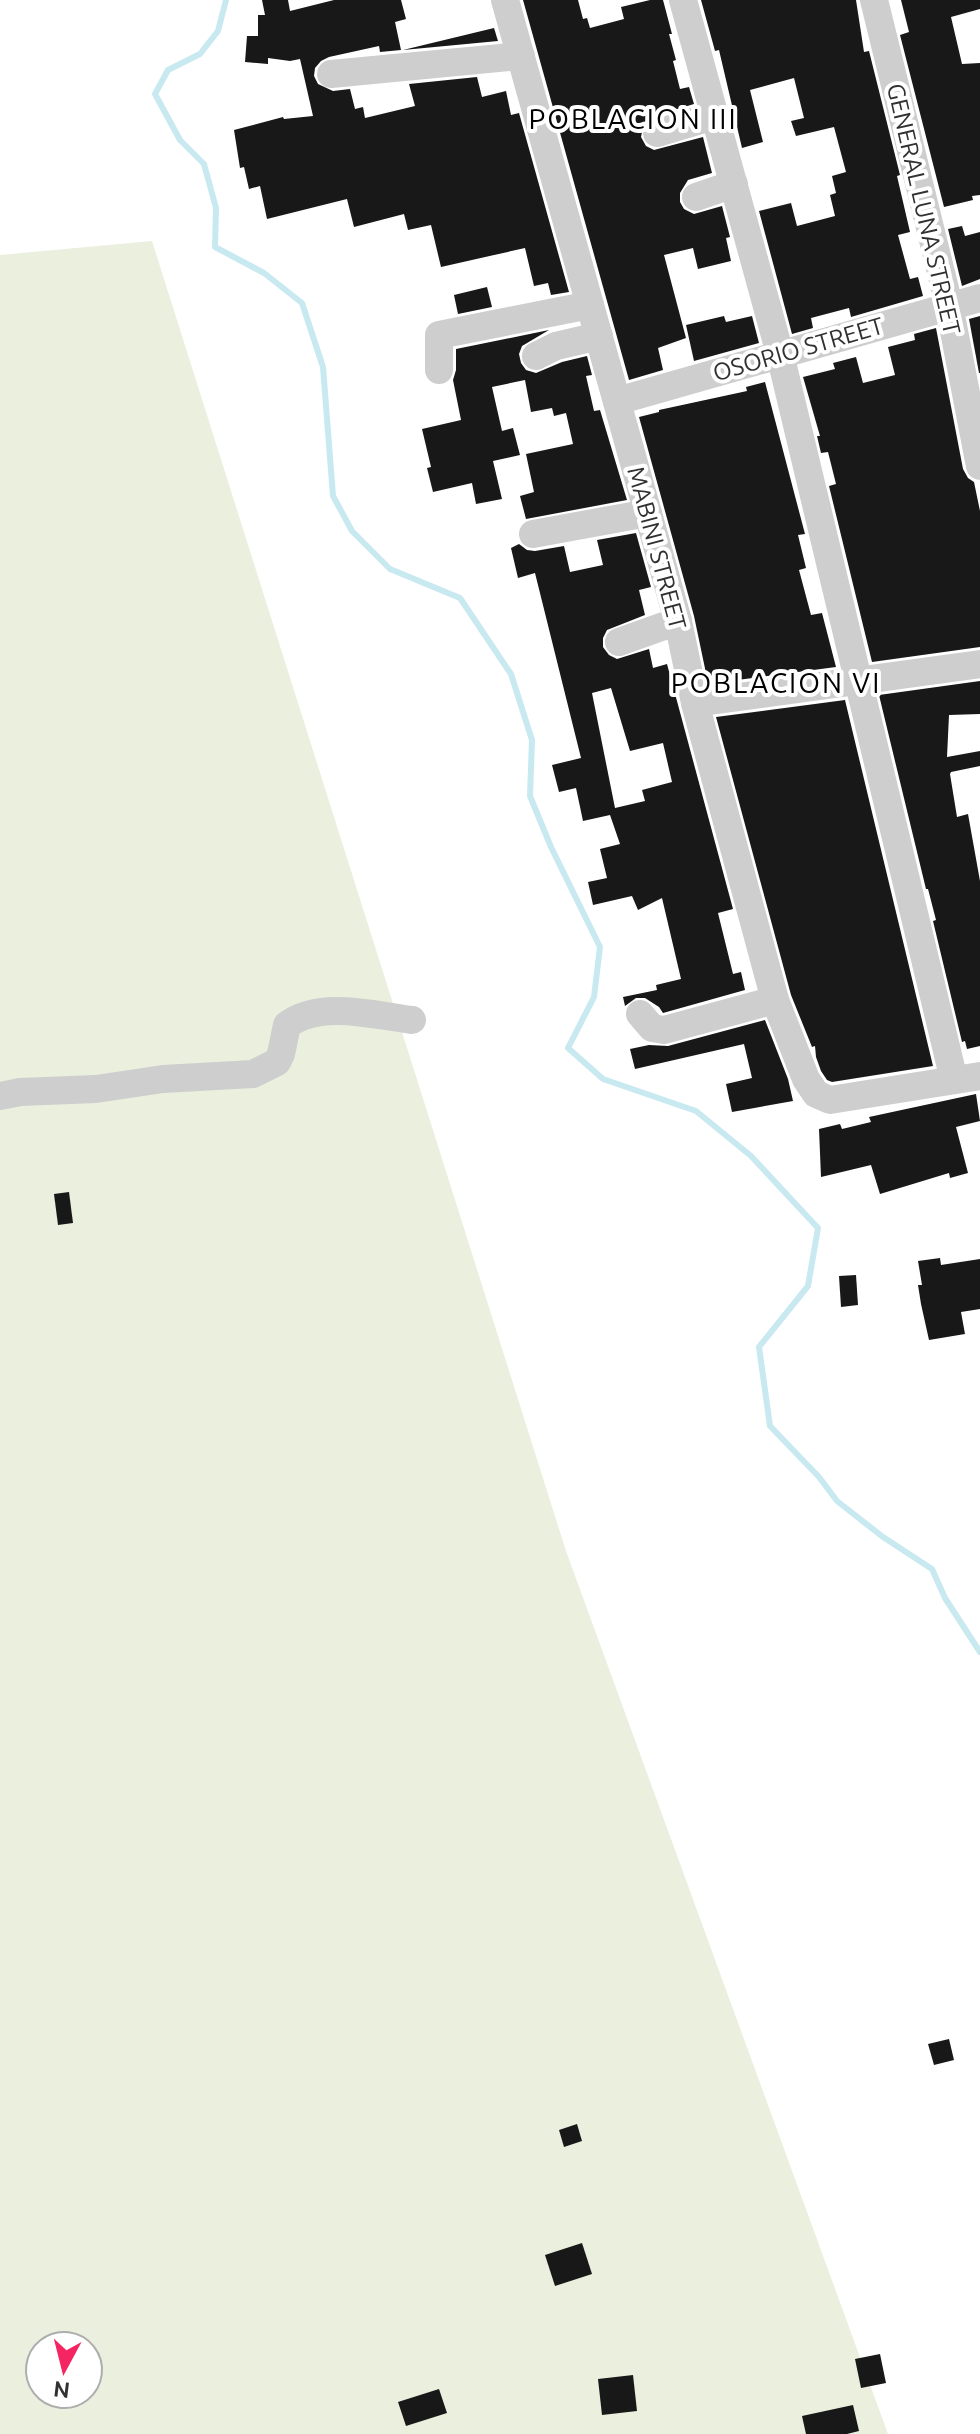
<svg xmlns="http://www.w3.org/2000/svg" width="980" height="2434" viewBox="0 0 980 2434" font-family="Ubuntu,sans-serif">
  <rect width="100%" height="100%" fill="#fff"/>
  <path fill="#eaefde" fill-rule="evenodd" d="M152,241l414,1310 322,883h-888v-2179zM40,2346h48v48h-48z"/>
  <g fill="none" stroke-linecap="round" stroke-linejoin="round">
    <polyline stroke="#c8e9f0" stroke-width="6" points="226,0 218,31 200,54 168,70 155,94 180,140 204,164 216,208 215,247 264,273 302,303 323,367 333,496 352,531 390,569 460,598 511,674 532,740 530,796 551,847 600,947 594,997 568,1048 603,1079 696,1111 751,1156 818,1228 808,1286 759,1347 770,1426 819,1477 837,1501 883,1537 932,1569 945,1598 980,1652"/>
  </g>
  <g fill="#181818" fill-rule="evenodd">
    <polygon points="262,0 288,0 290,11 334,0 401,0 406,19 395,22 401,50 380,52 379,46 329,57 321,61 315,68 314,76 318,84 333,91 350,89 355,109 363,107 365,118 415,106 409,84 477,77 482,97 506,91 511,115 519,113 569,292 551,295 548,283 534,286 525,248 441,267 431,225 408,230 404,214 354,227 347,199 267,219 260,186 249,189 244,167 240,168 234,130 283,117 284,119 313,116 300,59 290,61 268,58 268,64 245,62 247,36 258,36 258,15 265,15"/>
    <polygon points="523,0 578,0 583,19 587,18 590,28 624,19 621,7 650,0 663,0 672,34 669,34 676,60 673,61 680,89 689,87 694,104 651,117 644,122 641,137 646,146 654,150 703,137 712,173 688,180 680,193 680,202 684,209 694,214 722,206 730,237 726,238 731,261 698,269 693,248 664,255 686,338 658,348 663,370 629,380"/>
    <polygon points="701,0 856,0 864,52 869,51 900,175 897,176 910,232 898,235 910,279 918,277 923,296 851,317 849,308 811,318 813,328 792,334 759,211 791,203 797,226 835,216 830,195 836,193 832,176 846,172 834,127 796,136 791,121 804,118 794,78 750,90 763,142 742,148 719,50 715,51"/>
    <polygon points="901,0 980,0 980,9 951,17 962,64 980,63 980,195 972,196 973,200 944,207 900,35 909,32"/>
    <polygon points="494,28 498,41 403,50"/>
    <polygon points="962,226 965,236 980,232 980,279 962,286 948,229"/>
    <polygon points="487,287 492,307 458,314 454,295"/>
    <polygon points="724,316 726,322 752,316 759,343 694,361 686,325"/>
    <polygon points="980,316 980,373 979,373 969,319"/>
    <polygon points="936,328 963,469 968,478 974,482 980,511 980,647 872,662 829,486 836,484 828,452 821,453 817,436 820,436 803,377 835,369 833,363 856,357 863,383 895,375 888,347 915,340 914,334"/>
    <polygon points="549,330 522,346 519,354 521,363 526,370 536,373 562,362 587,356 592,375 586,376 594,411 600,410 627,500 526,519 520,496 534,492 526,454 573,444 566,413 554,416 552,408 531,412 525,380 492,387 502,431 513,428 520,455 493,461 502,499 476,504 472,483 433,492 427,468 431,467 422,429 461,420 453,380 456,370 456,349"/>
    <polygon points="765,382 805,534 798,535 806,568 799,570 811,615 822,613 836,667 730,681 728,674 707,678 694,616 639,417 659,412 659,410 747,391 746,387"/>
    <path d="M636,533l15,54 -12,3 6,25 -38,15 -4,8v9l6,8 8,4 32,-10 4,19 14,-4 66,245 -15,4 15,61 8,-2 4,18 -82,23 -4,-6 -14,-9h-9l-11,8 -2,-9 34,-7 -1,-5 25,-6 -19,-81 -24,12 -6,-14 -39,9 -5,-23 19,-4 -7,-29 20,-5 -10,-29 -27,6 -7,-33 -17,4 -7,-27 29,-7 -46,-185 -17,5 -7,-30 8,-4 8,6 8,1 29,-5 6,26 33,-7 -6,-25zM611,688l19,63 33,-8 9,39 -30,8 3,11 -30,7 -23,-115z"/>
    <polygon points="980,681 980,714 949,715 947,757 980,751 980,766 951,772 950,774 957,817 968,814 980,881 980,1046 967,1049 965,1041 962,1042 933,921 936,920 928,889 926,889 879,695"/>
    <polygon points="845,700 933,1066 832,1082 827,1080 821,1071 816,1057 815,1046 812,1047 791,995 716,717"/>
    <polygon points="765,1020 788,1079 793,1101 732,1112 726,1084 752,1078 744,1044 635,1069 630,1049 649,1045 668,1046"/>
    <polygon points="976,1094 980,1121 956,1127 968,1173 950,1178 949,1173 880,1194 871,1165 821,1177 819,1129 840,1124 842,1129 871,1122 869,1117"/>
    <polygon points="69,1192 73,1223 58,1225 54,1194"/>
    <polygon points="940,1258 941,1265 980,1259 980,1309 961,1312 965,1334 929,1340 921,1304 918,1285 922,1285 918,1261"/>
    <polygon points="856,1275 858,1305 841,1307 839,1276"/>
    <polygon points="949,2039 954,2060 934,2065 928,2044"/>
    <polygon points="577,2124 582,2141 564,2147 559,2130"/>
    <polygon points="582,2243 592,2274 555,2286 545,2255"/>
    <polygon points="880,2354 886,2383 861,2388 855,2359"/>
    <polygon points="633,2375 637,2411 602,2415 598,2379"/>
    <polygon points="439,2389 447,2413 406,2426 398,2402"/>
    <polygon points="853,2405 859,2431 847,2434 806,2434 802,2416"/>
  </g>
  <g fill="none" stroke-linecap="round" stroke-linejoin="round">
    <g stroke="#cecece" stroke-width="28">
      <polyline points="505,0 678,621 695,703 775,1000 806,1079 816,1094 830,1100 980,1076"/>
      <polyline points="683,0 780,354 954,1080"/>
      <polyline points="874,0 949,305 980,466"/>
      <polyline points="331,74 521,56"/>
      <polyline points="657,133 714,116"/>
      <polyline points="696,197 734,184"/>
      <polyline points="536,356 556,346 599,336"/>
      <polyline points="439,370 439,335 590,305"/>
      <polyline points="617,401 980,298"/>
      <polyline points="533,534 648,513"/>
      <polyline points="619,642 678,621"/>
      <polyline points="695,703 980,664"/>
      <polyline points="640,1014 652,1028 664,1030 775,1000"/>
      <path d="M0,1096l20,-4 76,-3 67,-10 90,-5 24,-12 4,-8 6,-29c33,-25 86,-10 125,-5"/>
    </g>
  </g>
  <g text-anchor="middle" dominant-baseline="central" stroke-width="8" stroke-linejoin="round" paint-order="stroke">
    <g font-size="24" fill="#313131" stroke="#fff">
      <text transform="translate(924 209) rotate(77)">GENERAL LUNA STREET</text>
      <text transform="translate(798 349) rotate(-16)">OSORIO STREET</text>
      <text transform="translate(657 548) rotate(75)">MABINI STREET</text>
    </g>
    <g font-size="28" letter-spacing="2" fill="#000" stroke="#fff">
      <text x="633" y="118">POBLACION III</text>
      <text x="776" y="682">POBLACION VI</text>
    </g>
  </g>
  <g transform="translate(64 2370) rotate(187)"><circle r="38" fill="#ffffff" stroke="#adadad" stroke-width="2"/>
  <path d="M0-6L14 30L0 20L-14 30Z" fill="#f52562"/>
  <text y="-12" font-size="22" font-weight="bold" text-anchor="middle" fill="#313131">N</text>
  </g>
</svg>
